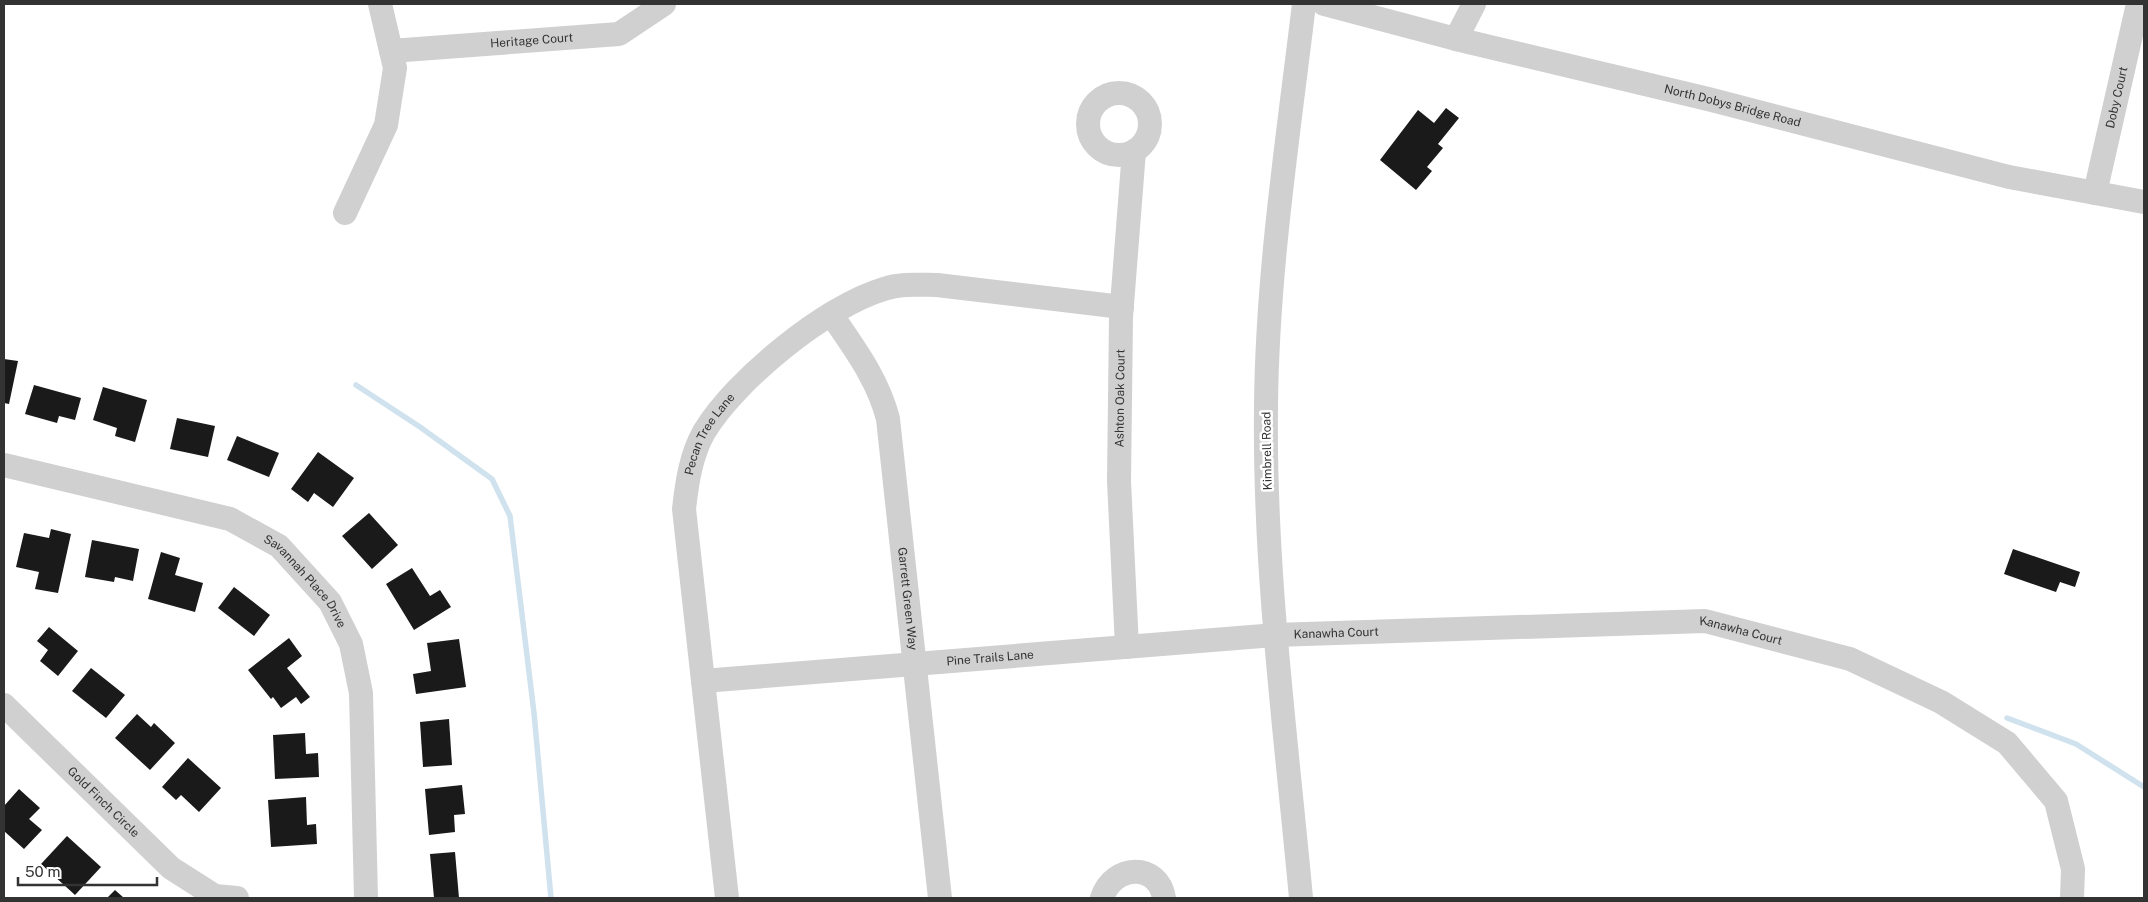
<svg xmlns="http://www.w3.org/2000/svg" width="2148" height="902" viewBox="0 0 2148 902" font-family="'Public Sans',sans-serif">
  <rect width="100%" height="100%" fill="#fff"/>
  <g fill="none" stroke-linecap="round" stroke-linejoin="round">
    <g stroke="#cfe2ee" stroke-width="5.5">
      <polyline points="356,385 420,427 492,479 510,516 534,713 551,898"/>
      <polyline points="2007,718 2076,744 2144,787"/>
    </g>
  </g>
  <g fill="#1a1a1a">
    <polygon points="1446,108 1459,118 1438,144 1443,148 1427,167 1432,171 1416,190 1380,160 1418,110 1434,123"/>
    <polygon points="4,359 18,361 9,404 4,403"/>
    <polygon points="34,385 81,398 75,420 59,416 57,423 25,414"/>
    <polygon points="103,387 147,400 135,442 115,436 117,428 93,420"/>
    <polygon points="177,418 215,426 208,457 170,449"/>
    <polygon points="237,436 279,453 269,477 227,460"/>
    <polygon points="318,452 354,478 333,507 314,493 308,502 291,489"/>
    <polygon points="369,513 398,545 372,569 342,536"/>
    <polygon points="51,529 71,534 58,593 35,589 39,572 16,567 24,533 49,538"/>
    <polygon points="92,540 139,549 133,581 115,577 114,582 85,577"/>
    <polygon points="2013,549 2080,572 2075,587 2060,582 2056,592 2004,574"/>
    <polygon points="161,552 180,558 175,575 203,583 195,612 148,599"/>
    <polygon points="412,568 430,596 440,590 451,607 414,630 386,584"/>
    <polygon points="234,587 270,615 254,636 218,608"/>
    <polygon points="49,627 78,651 58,676 40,661 48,650 37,641"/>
    <polygon points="289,638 302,656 287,668 310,697 301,704 296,697 281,708 273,697 271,699 248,670"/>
    <polygon points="459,639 466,687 416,694 413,674 431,671 427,643"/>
    <polygon points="91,668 125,695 106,718 72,691"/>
    <polygon points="137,714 151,727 154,723 175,743 150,770 115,738"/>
    <polygon points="449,719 452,765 423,767 420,722"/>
    <polygon points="305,733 306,754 318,753 319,777 275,779 273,735"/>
    <polygon points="188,758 221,788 199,812 181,795 176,800 162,787"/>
    <polygon points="462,785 465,814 454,815 455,832 429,835 425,789"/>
    <polygon points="19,789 40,808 29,819 42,830 24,849 4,831 4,806"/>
    <polygon points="306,797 307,825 316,824 317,844 271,847 268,800"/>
    <polygon points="67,836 101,867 75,895 41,864"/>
    <polygon points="455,852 459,898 434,898 430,854"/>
    <polygon points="115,890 124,898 107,898"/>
  </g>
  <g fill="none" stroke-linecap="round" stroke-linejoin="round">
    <g stroke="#d0d0d0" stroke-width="24">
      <path id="s1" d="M1324,4l132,35 252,60 301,78 135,25"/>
      <polyline points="1456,39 1474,4"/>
      <path id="s2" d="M391,51l228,-17 45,-30"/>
      <circle cx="1119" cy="124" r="31"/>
      <path id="s3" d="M2095,193l43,-189"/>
      <polyline points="345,213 386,125 395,68 380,4"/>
      <path id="s4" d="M831,314c23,34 47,65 57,105l52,479"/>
      <path id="s5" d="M4,465l226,54 49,27 51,56 21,42 10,49 5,205"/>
      <path id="s6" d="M1127,647l-8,-166 2,-164 13,-166"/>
      <path id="s7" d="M703,681l572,-46 430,-14 145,38 91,43 66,41 49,58 17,68 -1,29"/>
      <path id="s8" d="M4,705l167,163 44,28 22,2"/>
      <path id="s9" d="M727,898l-43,-389c3,-27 7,-54 20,-77 31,-52 122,-126 180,-143 17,-6 36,-4 53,-4l185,22"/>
      <path d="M1102,898c11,-34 56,-36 62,0"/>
      <path d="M1301,898c-15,-163 -37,-326 -35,-490 1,-135 22,-270 38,-404"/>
    </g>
  </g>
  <g text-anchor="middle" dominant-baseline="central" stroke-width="5" stroke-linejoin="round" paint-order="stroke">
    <g font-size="12" fill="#333" stroke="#fff">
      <text stroke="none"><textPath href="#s2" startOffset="141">Heritage Court</textPath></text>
      <text stroke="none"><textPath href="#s3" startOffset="98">Doby Court</textPath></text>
      <text stroke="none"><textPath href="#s1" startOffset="421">North Dobys Bridge Road</textPath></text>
      <text stroke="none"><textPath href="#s6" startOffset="249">Ashton Oak Court</textPath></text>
      <text stroke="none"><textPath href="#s9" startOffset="472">Pecan Tree Lane</textPath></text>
      <text transform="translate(1267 451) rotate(-91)">Kimbrell Road</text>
      <text stroke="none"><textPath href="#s5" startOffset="332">Savannah Place Drive</textPath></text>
      <text stroke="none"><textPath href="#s4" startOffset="301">Garrett Green Way</textPath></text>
      <text stroke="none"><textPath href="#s7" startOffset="1041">Kanawha Court</textPath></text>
      <text stroke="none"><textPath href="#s7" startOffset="635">Kanawha Court</textPath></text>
      <text stroke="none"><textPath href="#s7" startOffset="288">Pine Trails Lane</textPath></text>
      <text stroke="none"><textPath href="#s8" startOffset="139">Gold Finch Circle</textPath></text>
    </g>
  </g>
  <rect width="2148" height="902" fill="none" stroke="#333333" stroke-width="10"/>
  <path d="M18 877v8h139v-8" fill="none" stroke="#333333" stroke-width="2.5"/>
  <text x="25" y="877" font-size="15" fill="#333333" stroke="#ffffff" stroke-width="4" paint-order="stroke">50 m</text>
</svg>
